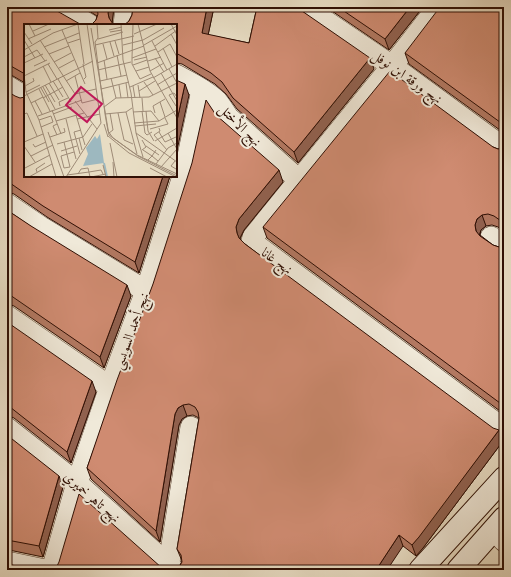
<svg xmlns="http://www.w3.org/2000/svg" width="511" height="577" viewBox="0 0 511 577" font-family="Cardo,Amiri,serif">
  <rect width="100%" height="100%" fill="#e8ddc4"/>
  <filter id="stains"><feTurbulence type="fractalNoise" baseFrequency=".005" numOctaves="4"/><feColorMatrix values="0 0 0 0 .2 0 0 0 0 .09 0 0 0 0 .02 0 0 0 .5 -.17"/></filter>
  <radialGradient id="worn" r=".72"><stop offset=".6" stop-color="#630" stop-opacity="0"/><stop offset="1" stop-color="#630" stop-opacity=".3"/></radialGradient>
  <g fill="none" stroke-linecap="round" stroke-linejoin="round">
    <g stroke="#5d4234" stroke-width="22">
      <g id="minor">
        <polyline points="59,7 90,25"/>
        <polyline points="311,7 311,10 315,14 392,66 504,148"/>
        <polyline points="438,7 392,66 253,237 252,241 256,245 504,429"/>
        <polyline points="124,25 126,7"/>
        <path d="M176,75c13,7 30,15 41,26 4,5 7,10 11,16l71,63"/>
        <polyline points="7,86 25,97"/>
        <polyline points="7,204 41,227 146,291"/>
        <polyline points="491,237 504,246"/>
        <polyline points="7,316 110,387"/>
        <polyline points="7,428 77,483 174,570"/>
        <polyline points="494,530 504,541"/>
        <polyline points="7,562 45,570"/>
        <polyline points="167,564 170,557 191,427"/>
        <polyline points="52,570 77,483 110,387 146,291 185,170 202,90"/>
      </g>
    </g>
    <g stroke="#2f0f04" stroke-width="24">
      <g id="secondary">
        <polyline points="420,570 504,478"/>
        <polyline points="458,570 504,518"/>
      </g>
    </g>
    <use href="#minor" stroke="#f0e9d9" stroke-width="21"/>
    <use href="#secondary" stroke="#f0e9d9" stroke-width="22"/>
  </g>
  <g fill="#b27861" stroke="#2f0f04">
    <polygon points="7,7 25,25 25,83 13,76 7,74"/>
    <polygon points="83,7 114,7 112,23 113,24 92,24 96,20 97,16"/>
    <polygon points="133,7 214,7 208,35 249,43 257,7 299,7 299,8 302,11 374,69 298,163 237,109 226,94 215,84 182,64 176,63 176,25 129,21 132,15"/>
    <polygon points="326,7 423,7 389,50"/>
    <polygon points="504,7 504,133 409,64 405,53"/>
    <polygon points="7,91 25,176 170,176 139,273 47,217 14,194 7,192"/>
    <polygon points="216,115 283,182 244,230 240,239 245,244 503,441 423,548 416,556 403,546 179,567 182,561 177,549 199,418 193,415 187,416 182,419 179,425 160,542 91,479 87,468"/>
    <polygon points="493,147 498,149 504,148 504,231 498,227 492,225 486,226 481,230 480,235 493,245 499,247 504,246 504,414 267,238 263,227"/>
    <polygon points="7,210 131,296 104,368 14,306 8,304 7,304"/>
    <polygon points="7,322 96,392 71,463 14,418 9,416 7,416"/>
    <polygon points="7,435 63,487 43,557 9,550 7,550"/>
  </g>
  <g fill="#91614f" stroke="#2f0f04">
    <polygon points="109,7 114,7 112,24 109,18 108,13"/>
    <polygon points="207,7 214,7 206,45 202,33"/>
    <polygon points="410,7 423,7 389,50 385,39"/>
    <polygon points="370,58 374,69 298,163 294,152"/>
    <polygon points="185,84 189,95 176,155 176,125"/>
    <polygon points="279,170 283,182 244,230 240,238 241,245 237,233 236,227 239,219"/>
    <polygon points="163,176 170,176 139,273 135,262"/>
    <polygon points="482,215 486,226 481,230 479,236 476,231 475,225 477,219"/>
    <polygon points="127,285 131,296 104,368 100,357"/>
    <polygon points="92,381 96,392 71,463 67,452"/>
    <polygon points="183,405 187,416 182,419 179,425 160,542 156,531 175,414 178,408"/>
    <polygon points="499,430 503,441 423,548 416,556 412,545"/>
    <polygon points="59,476 63,487 43,557 39,546"/>
    <polygon points="399,535 403,546 387,570 376,570"/>
  </g>
  <g fill="#cf8b71" stroke="#2f0f04">
    <polygon points="7,7 50,7 80,24 82,25 25,25 25,74 9,65 7,64"/>
    <polygon points="95,7 109,7 108,13 109,18 113,24 117,25 89,25 92,24 96,20 98,14 97,8"/>
    <polygon points="133,7 207,7 202,33 249,43 257,7 298,7 302,11 370,58 294,152 233,98 222,82 211,73 176,53 176,25 124,25 129,21 132,15"/>
    <polygon points="338,7 410,7 385,39"/>
    <polygon points="440,7 504,7 504,125 405,53"/>
    <polygon points="390,71 493,147 498,149 504,148 504,223 494,216 488,214 482,215 477,219 475,225 476,231 480,236 493,245 499,247 504,246 504,406 263,227"/>
    <polygon points="176,80 185,84 176,125"/>
    <polygon points="7,91 15,96 20,98 25,97 25,176 163,176 135,262 43,206 10,183 7,182"/>
    <polygon points="206,100 216,115 279,170 239,219 236,227 237,233 239,238 245,244 493,428 499,430 419,537 412,545 399,535 376,570 174,570 179,567 182,562 181,555 177,549 199,418 198,412 195,407 189,404 183,405 178,408 175,414 156,531 87,468 117,380 153,284 192,163"/>
    <polygon points="7,210 31,226 127,285 100,357 10,295 7,294"/>
    <polygon points="7,322 92,381 67,452 10,407 7,406"/>
    <polygon points="7,435 59,476 39,546 7,540"/>
    <polygon points="79,494 162,568 166,570 52,570 56,568 59,562"/>
    <polygon points="7,564 35,570 7,570"/>
  </g>
  <g text-anchor="middle" dominant-baseline="central" stroke-width="4" stroke-linejoin="round" paint-order="stroke">
    <g font-size="14" fill="#2f0f04" stroke="#f0e9d9">
      <text transform="translate(407 77) rotate(35)">نهج ورقة ابن نوفل</text>
      <text transform="translate(240 125) rotate(45)">نهج الأختل</text>
      <text transform="translate(277 261) rotate(36)">نهج غانا</text>
      <text transform="translate(131 331) rotate(-70)">نهج أحمد السويسي</text>
      <text transform="translate(92 497) rotate(41)">نهج تاهر خميري</text>
    </g>
  </g>
  <g transform="translate(24 24)">
    <rect width="153" height="153" fill="#e8ddc4"/>
    <path d="M76,110l4,29 -21,3 5,-12 -2,-6 9,-12 2,3z" fill="#9db8bf"/>
    <path fill="none" stroke="#9db8bf" stroke-width="2" d="M80,139l3,14"/>
    <path fill="none" stroke="#9e8b77" stroke-width="1" d="M5,0l6,12M54,0l6,40M63,0l14,99M73,0l1,14 -3,4 8,61M97,0l2,36 8,33 5,40 41,29M114,0l12,47 27,47M147,0l6,11M67,4l18,107 29,21 39,20M38,6l23,54M85,6l13,-3M9,7l16,-7M0,8l8,12M86,8l12,-2M110,10l23,-10M147,10l6,11M4,15l23,-10M74,15l25,-7M0,16l11,18M16,16l35,54 21,-5M91,17l4,13M128,17l15,29M86,18l4,14M44,19l12,-4M79,20l4,15M71,21l39,-9M99,21l20,-5 21,-12M120,21l33,-19M131,22l22,-16M20,23l35,-14M139,24l9,19M0,26l29,-17 25,-9M134,28l12,-8 7,13M25,30l20,-8M93,31l4,21M0,33l13,-7 8,11M108,34l1,-34M131,34l9,14M80,36l3,19M110,36l13,-3M124,37l13,-4M30,38l17,-9M0,39l19,-9M73,39l47,-17M24,40l9,15M59,40l3,13 -2,2M109,41l14,-5M10,42l13,-6M19,42l8,16M35,44l15,-8M145,45l8,14M74,46l33,-8M112,47l13,-4M126,47l14,-8M137,49l16,28M0,50l2,18 13,28 17,57M127,50l-11,5 -8,-15v-6l24,-9M0,52l26,-13M51,52l7,27 16,-4M87,54l5,20M129,54l24,-14M34,55l13,23M29,57l10,16M42,57l14,-8M76,57l27,-6M120,58l9,13M25,59l10,17M102,59l2,15M21,61l10,17M95,61l2,13M114,61l2,13M133,61l20,-12M1,62l9,-5 -1,-3M109,62l2,12M19,63l12,22M106,63l23,-10M17,64l8,14M15,65l11,22M77,65l28,-7M115,67l16,-10M2,68l14,-7M0,72l69,-35M19,74l20,-11M118,74l1,13M11,77l7,13M51,77l22,28M136,78l5,15M7,79l12,-6M36,82l-1,-4 9,-4M80,82l1,8 21,-2 6,-4M152,82l-7,-11 5,-2 3,4M80,83l12,-9 33,-1 28,-14M28,86l9,24M118,87l3,22 2,2 5,-3M122,87l2,20 6,10M102,88l11,42M109,88l18,-1 8,10 18,-11M94,89l6,27 9,4M131,89l-2,-7 12,-7M0,90l3,-1 10,23M29,90l19,-7M81,90l3,17 5,7 24,17 40,19M52,91l9,30M14,92l44,-16M42,95l10,40M53,95l23,-5M15,96l12,-4 2,6 -12,5M32,97l28,-8M110,99l25,-2M33,100l-4,2 4,9M80,100l4,13M111,102l21,-2M135,104l1,3 -6,4 13,15M126,105l18,-5 -3,-6M24,108l16,45M135,108l6,10 11,-5M85,109l4,-3 -3,-17M112,109l7,24M144,109l6,11M84,112l21,17 47,24M26,113l15,-5 -1,-4M55,114l3,12M118,116l4,7 -4,3M131,117l22,-13M0,118l19,-8M40,118l6,25M86,119l7,34M9,120l2,3 11,-5M33,120l26,-7 9,-13M0,122l11,16M122,122l13,9M119,126l9,6 4,-6M37,127l16,-5M56,130l-6,-22 7,-2M7,132l22,-11M124,136l4,-4 6,5M151,137l-4,5 5,3M89,138l1,15M132,140l12,-16 9,-5M79,141l3,12M46,143l-6,1 -3,-12 13,-4M137,143l16,-18 -3,-5M1,144l25,-13M126,144l17,9M13,148l-1,-3 9,-6M65,148l12,-2 2,4M54,150l3,-5 7,-1 2,9M43,151l22,-3M5,153l23,-13M42,153l35,-54M67,153l15,-3"/>
    <path fill="#c2185b" fill-opacity="0.15" stroke="#c2185b" stroke-width="2" d="M57,63l21,17 -15,18 -21,-17z"/>
    <rect width="153" height="153" fill="none" stroke="#2f0f04" stroke-width="2"/>
  </g>
  <rect width="511" height="577" fill="none" stroke="#e8ddc4" stroke-width="24"/>
  <rect x="8" y="8" width="495" height="561" fill="none" stroke="#2f0f04" stroke-width="2"/>
  <rect x="12" y="12" width="487" height="553" fill="none" stroke="#2f0f04"/>
  <rect width="100%" height="100%" filter="url(#stains)"/>
  <rect width="100%" height="100%" fill="url(#worn)"/>
</svg>
